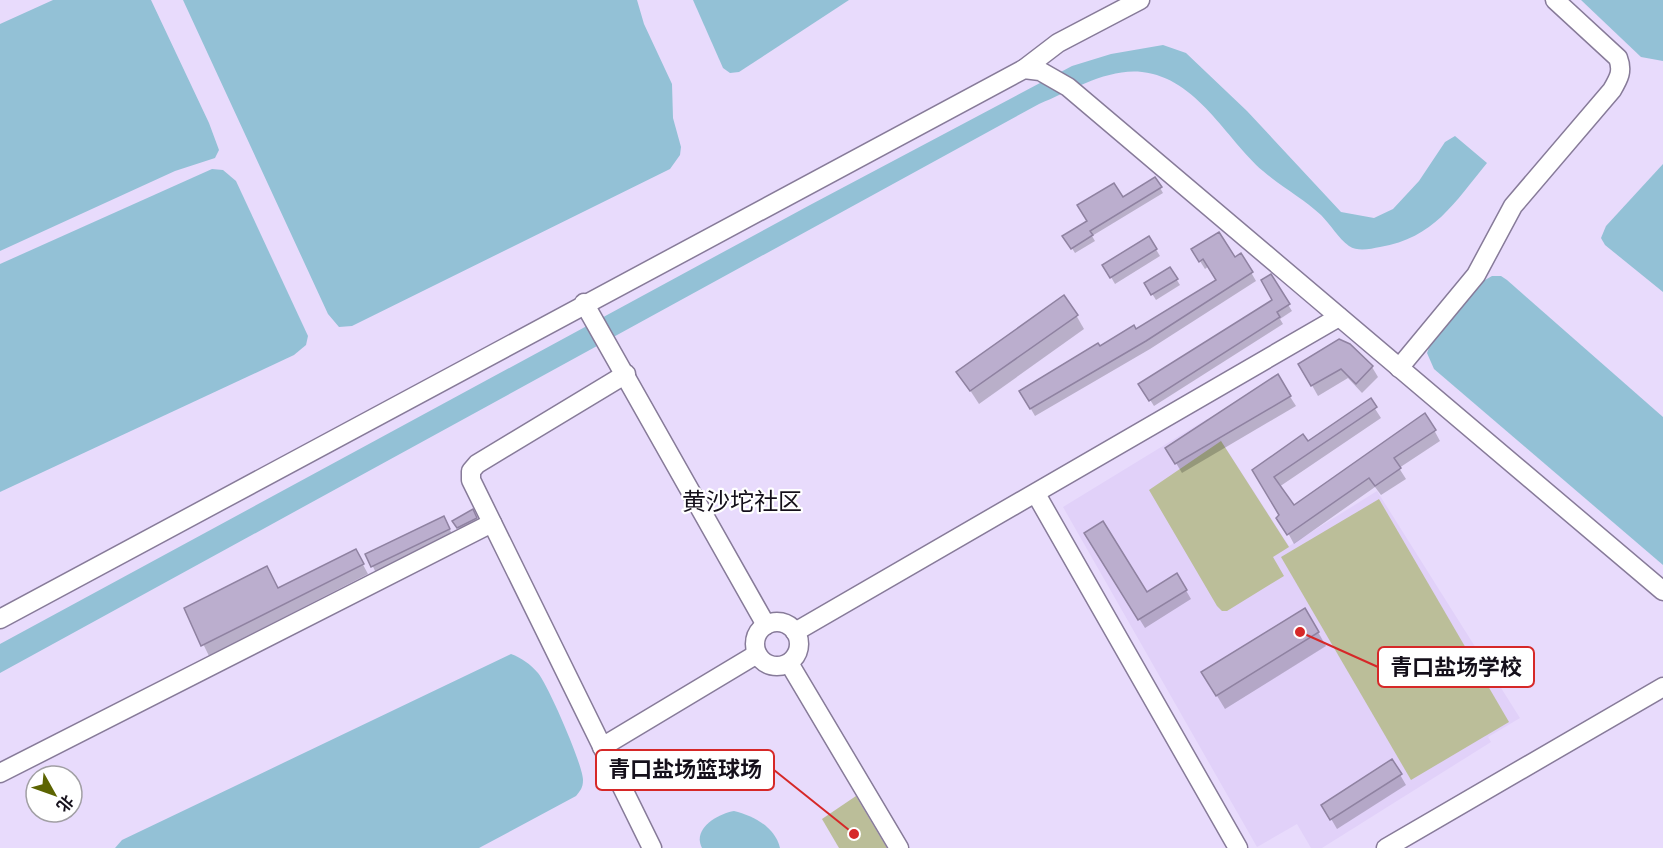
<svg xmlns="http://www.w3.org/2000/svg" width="1663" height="848" viewBox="0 0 1663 848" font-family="'DM Sans','Noto Sans SC',sans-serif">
  <rect width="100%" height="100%" fill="#e8dbfc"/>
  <polygon fill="#e1d1f9" points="1207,419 1289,546 1377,491 1520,718 1488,737 1491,742 1322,848 1311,848 1297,824 1257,847 1063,507"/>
  <g fill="#bbbe99">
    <polygon points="1221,441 1289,547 1273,557 1284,576 1227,611 1222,611 1217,606 1149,490"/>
    <polygon points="1379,499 1509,722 1411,780 1281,557"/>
    <polygon points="856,796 887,848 839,848 822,819"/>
  </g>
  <g fill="#93c1d6">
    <polygon points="53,0 151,0 209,123 219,150 215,158 175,171 0,251 0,24"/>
    <polygon points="183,0 637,0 644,24 672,84 673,118 681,147 680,155 670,169 352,326 339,327 328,314"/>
    <polygon points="693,0 849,0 739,72 730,73 723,68"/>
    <polygon points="1581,0 1663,0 1663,61 1641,57"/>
    <path d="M1163,45l23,8 61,58 94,101 33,6 19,-9 26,-28 26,-39 10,-6 32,27c-33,40 -53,75 -107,84 -10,2 -22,5 -31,-1 -11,-8 -18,-21 -28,-31 -17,-16 -39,-28 -58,-44 -37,-32 -66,-93 -121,-99 -35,-4 -71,19 -103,32l-1039,569v-29l810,-439 262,-139 39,-12z"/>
    <polygon points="1663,164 1663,292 1605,245 1601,238 1606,226"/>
    <polygon points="212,169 223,170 236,181 308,336 306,345 294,355 0,492 0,264"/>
    <polygon points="1492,276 1501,276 1507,280 1663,417 1663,565 1434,369 1427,353 1430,345 1478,284"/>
    <path d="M511,654c11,4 19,10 27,19 10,12 45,92 45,107 0,8 -3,11 -7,16l-97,52h-364l7,-8z"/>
    <path d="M734,811c20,5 41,16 46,37h-78c-10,-19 15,-34 32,-37z"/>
  </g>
  <g fill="#0003">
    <polygon points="1155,179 1163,193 1092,236 1095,241 1075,253 1064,236"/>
    <polygon points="1149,238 1160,256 1115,284 1104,265"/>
    <polygon points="1193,250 1234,259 1241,255 1256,281 1150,349 1035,416 1021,392 1136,331 1218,281 1209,266 1205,269"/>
    <polygon points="1170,269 1180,285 1156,300 1146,284"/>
    <polygon points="1270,276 1292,311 1280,319 1283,324 1154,406 1140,384 1274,300"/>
    <polygon points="1076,315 1084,329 979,404 958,372"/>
    <polygon points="1349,345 1372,367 1378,377 1362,393 1348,378 1318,396 1300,364"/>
    <polygon points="1277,376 1296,406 1182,473 1167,448"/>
    <polygon points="1370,401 1381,418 1279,487 1293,507 1434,430 1440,441 1399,468 1406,479 1381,495 1375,487 1294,544 1254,470 1308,443"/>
    <polygon points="472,511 480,525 462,534 454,521"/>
    <polygon points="447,524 453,536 376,573 367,554"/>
    <polygon points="1086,533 1147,594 1177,575 1191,599 1145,628"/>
    <polygon points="361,561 368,574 209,656 186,609 278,590"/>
    <polygon points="1318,632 1326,646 1225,709 1211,686"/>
    <polygon points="1392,761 1406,785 1337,829 1323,805"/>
  </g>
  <g fill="#bbaece" stroke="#8f82a1" stroke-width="1.5">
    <polygon points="1155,177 1162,187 1090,231 1093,235 1071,249 1062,236 1087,221 1077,205 1114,183 1123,197"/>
    <polygon points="1219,232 1235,257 1241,253 1253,272 1146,341 1030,409 1019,391 1098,343 1100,346 1134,325 1136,329 1216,280 1203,259 1199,262 1191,249"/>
    <polygon points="1149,236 1157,249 1110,278 1102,265"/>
    <polygon points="1170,267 1178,279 1151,295 1144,283"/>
    <polygon points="1271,274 1290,304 1277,312 1280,317 1149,401 1138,384 1272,300 1261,280"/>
    <polygon points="1064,295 1078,315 970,391 956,372"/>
    <polygon points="1339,339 1350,344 1373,366 1356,384 1341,369 1311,386 1298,364"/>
    <polygon points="1278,374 1291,396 1175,464 1165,448"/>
    <polygon points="1371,398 1377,407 1274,477 1294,505 1425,413 1436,430 1394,458 1401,468 1375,486 1369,478 1287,535 1276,518 1279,515 1252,470 1303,434 1308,441"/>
    <polygon points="473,509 477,518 457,528 452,521"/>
    <polygon points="444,516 450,529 371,567 365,554"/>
    <polygon points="1103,521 1147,592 1177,573 1187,590 1138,620 1084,533"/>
    <polygon points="356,549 364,564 201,646 184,608 267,566 278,588"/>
    <polygon points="1305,608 1319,632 1216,696 1201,672"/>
    <polygon points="1392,759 1402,774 1330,820 1321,805"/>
  </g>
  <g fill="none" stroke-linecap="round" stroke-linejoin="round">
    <g stroke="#877b99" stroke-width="21">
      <g id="minor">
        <polyline points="1024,69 1058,43 1140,0"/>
        <polyline points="584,303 766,625"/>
        <path d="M1399,368l77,-93 37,-69 99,-116c7,-12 11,-19 6,-32l-63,-58"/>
        <polyline points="626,374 477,464 471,471 471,480 652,848"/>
        <polyline points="1036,494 1238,848"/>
        <polyline points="0,619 1024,69 1040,71 1068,87 1663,591"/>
        <circle cx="777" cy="644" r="22"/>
        <polyline points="795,632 1339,317"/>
        <polyline points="789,663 899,848"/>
        <polyline points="602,747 757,654"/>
        <polyline points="0,773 492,523"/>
        <polyline points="1386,848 1663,687"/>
      </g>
    </g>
    <use href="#minor" stroke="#fff" stroke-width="18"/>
  </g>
  <g text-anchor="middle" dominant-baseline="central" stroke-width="4.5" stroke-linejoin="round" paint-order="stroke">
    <g font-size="24" fill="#15101b" stroke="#fff">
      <text x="742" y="501">黄沙坨社区</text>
    </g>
  </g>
  <path fill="none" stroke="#d62828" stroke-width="2" d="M1300 632L1378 667M854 834L774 770"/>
  <g fill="#d62828" stroke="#fff" stroke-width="2">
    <circle cx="1300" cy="632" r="6"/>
    <circle cx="854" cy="834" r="6"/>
  </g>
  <g fill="#fff" stroke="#d62828" stroke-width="2">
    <rect x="1378" y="647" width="156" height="40" rx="6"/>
    <rect x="596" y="750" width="178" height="40" rx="6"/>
  </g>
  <g font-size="22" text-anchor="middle" font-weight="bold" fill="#15101b">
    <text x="1456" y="675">青口盐场学校</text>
    <text x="685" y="777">青口盐场篮球场</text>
  </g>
  <g transform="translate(54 794) rotate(130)"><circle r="28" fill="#ffffff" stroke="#a19fa4" stroke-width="1.5"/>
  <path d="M0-4.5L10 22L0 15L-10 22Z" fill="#5c6401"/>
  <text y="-9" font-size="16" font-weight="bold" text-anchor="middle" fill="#15101b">北</text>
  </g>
</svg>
